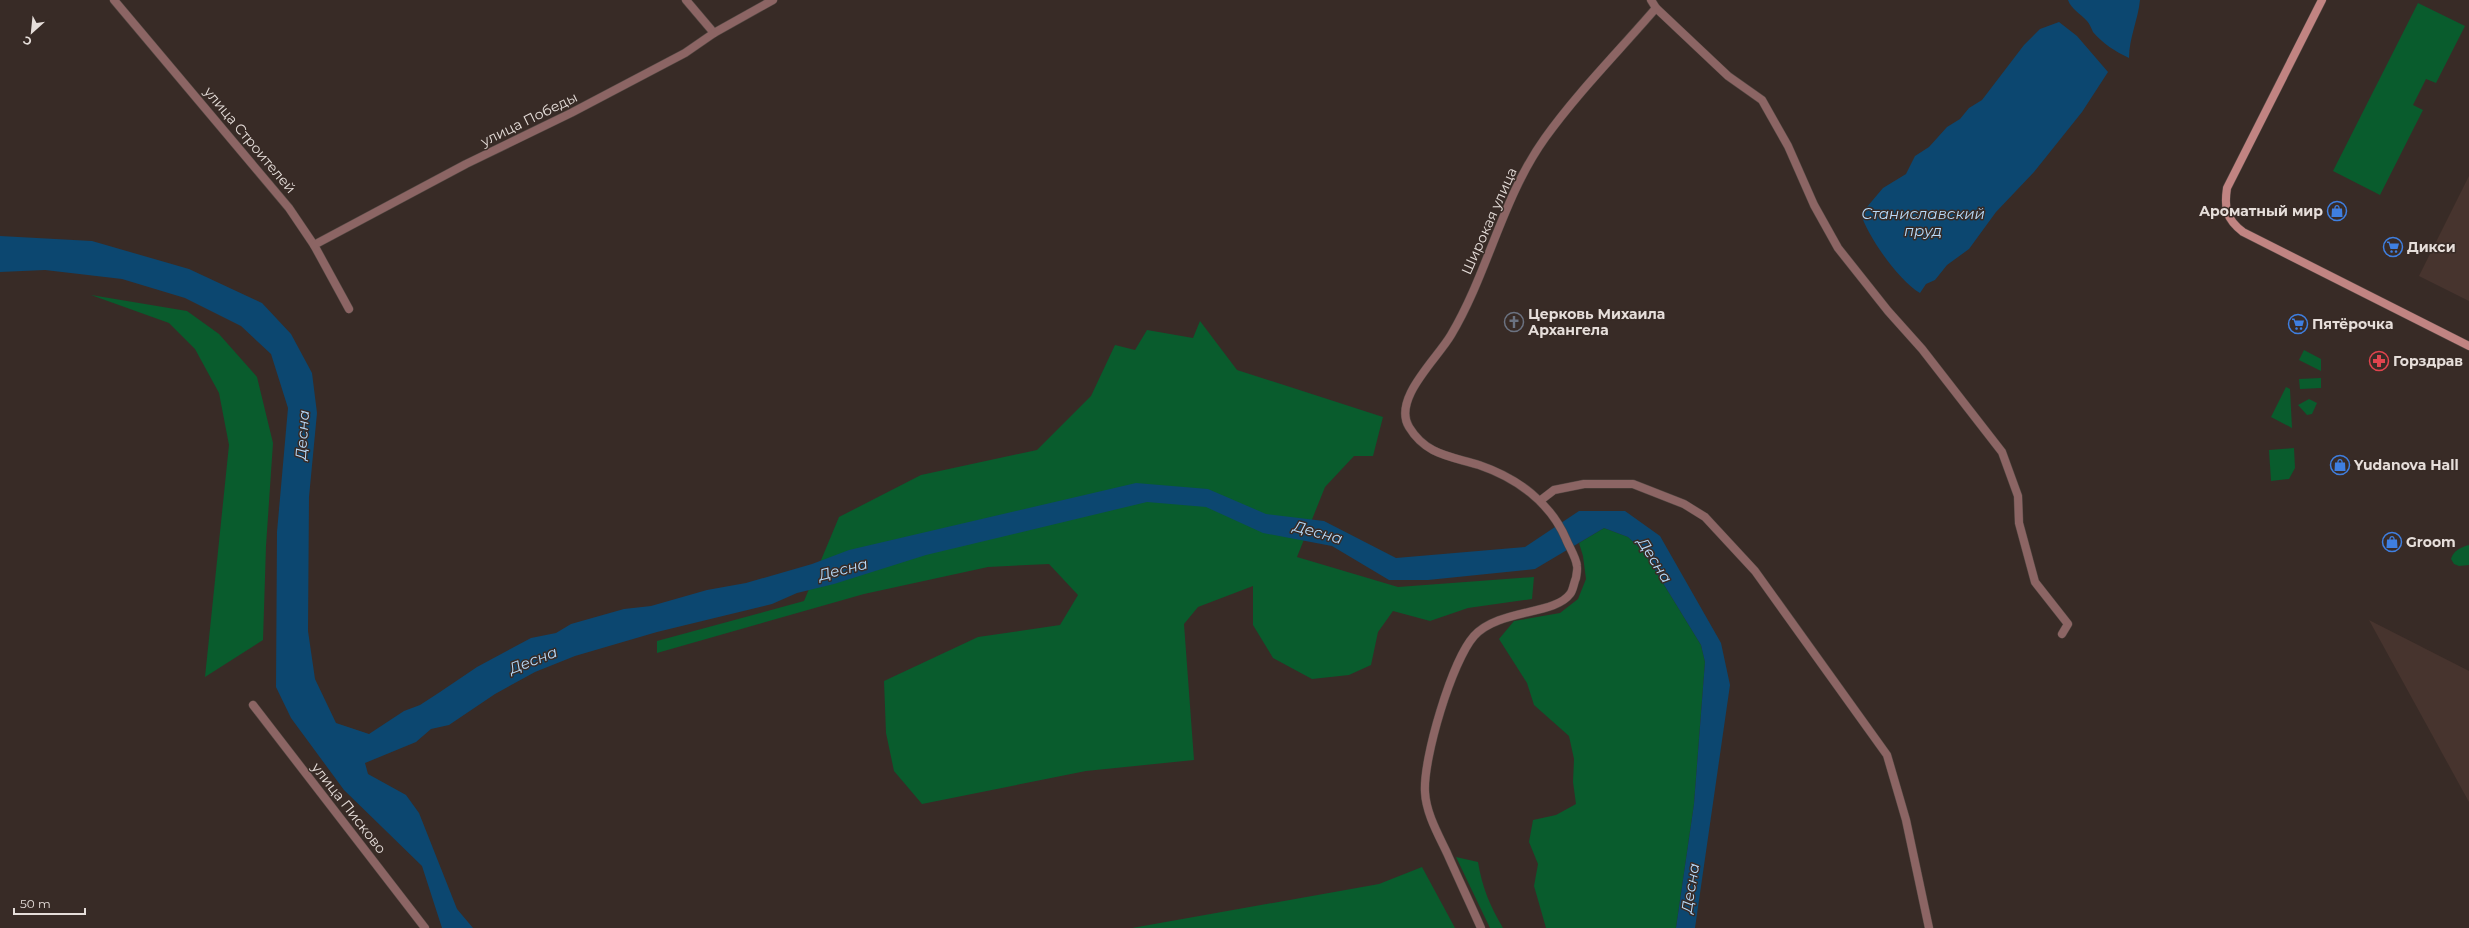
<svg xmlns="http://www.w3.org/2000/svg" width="2469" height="928" viewBox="0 0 2469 928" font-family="Montserrat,sans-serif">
  <rect width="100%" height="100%" fill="#382b26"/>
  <g fill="#47342e">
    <polygon points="2469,176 2469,301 2419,276"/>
    <polygon points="2369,620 2469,671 2469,802"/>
  </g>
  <g fill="#095c2d">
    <polygon points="2418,3 2465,26 2436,83 2426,79 2413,105 2423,110 2380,195 2333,171"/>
    <polygon points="91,295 187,311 219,334 257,377 273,443 266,546 263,640 205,677 229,445 219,393 195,349 169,323"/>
    <polygon points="1200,321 1237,370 1383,417 1373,456 1354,456 1325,487 1297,557 1398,587 1534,577 1532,599 1468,608 1430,621 1393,611 1378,632 1371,665 1349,675 1312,679 1273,658 1253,625 1253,586 1198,607 1184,624 1194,760 1086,771 922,804 894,771 886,733 884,681 978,637 1060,625 1078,595 1049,564 988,567 864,594 657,653 657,641 804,601 839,517 921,475 1037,450 1091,396 1115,345 1135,350 1147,330 1193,338"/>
    <polygon points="2304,350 2321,359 2321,371 2299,360"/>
    <polygon points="2321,378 2321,388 2300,389 2299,379"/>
    <polygon points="2286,387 2290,389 2292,428 2271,417"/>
    <polygon points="2309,399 2317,403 2312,414 2307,415 2298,405"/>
    <polygon points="2294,448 2295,468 2289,479 2271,481 2269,450"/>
    <polygon points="1604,528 1628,537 1644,552 1701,645 1705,662 1694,804 1676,928 1546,928 1534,886 1538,864 1529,842 1533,820 1556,815 1576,804 1573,782 1574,759 1569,736 1534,705 1527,683 1499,639 1514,621 1560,613 1578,599 1586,579 1583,556 1579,543"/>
    <path d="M2469,545v20l-10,1 -5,-2 -3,-5c2,-8 10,-12 18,-14z"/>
    <path d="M1456,857l22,5c4,25 12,44 25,66h-13z"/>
    <polygon points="1422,867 1455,928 1132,928 1379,884"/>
  </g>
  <g fill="#0c4770">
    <path d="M2068,0h72c-2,20 -11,38 -11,58 -13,-6 -27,-15 -36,-26 -2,-4 -3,-8 -6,-11 -6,-7 -16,-12 -19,-21z"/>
    <path d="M2059,22l18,14 31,36 -26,40 -48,60 -38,40 -27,37 -22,16 -12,15 -9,4 -6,9c-21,-12 -52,-56 -59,-79l22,-26 23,-14 9,-18 14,-9 18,-20 13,-8 9,-11 13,-8 42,-55 16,-16z"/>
    <polygon points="0,236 92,241 189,269 262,303 291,334 312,373 317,413 309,497 308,631 315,679 336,723 369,734 404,711 420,705 440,692 477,667 531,638 556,633 571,624 624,609 651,606 707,590 746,583 812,564 849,550 1136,483 1208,489 1266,514 1324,521 1396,558 1525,547 1579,511 1625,511 1660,536 1721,643 1730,685 1695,928 1676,928 1694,804 1705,662 1701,645 1644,552 1628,537 1604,528 1535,569 1428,580 1389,580 1332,546 1263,533 1206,507 1147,502 926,555 834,584 797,593 772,604 657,632 575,656 535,672 495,694 449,725 431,729 416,742 365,763 368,774 406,795 419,813 457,909 473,928 442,928 422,866 344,790 291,718 276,687 277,532 288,408 271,354 241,326 185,298 122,279 45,270 0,272"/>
  </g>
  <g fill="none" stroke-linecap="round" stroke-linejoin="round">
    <g stroke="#544843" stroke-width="9">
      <g id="street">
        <polyline points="114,0 289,208 314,245 349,309"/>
        <polyline points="686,0 714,33"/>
        <polyline points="1656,8 1728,76 1762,100 1788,146 1814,205 1838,248 1888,311 1922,349 2002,452 2018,496 2019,523 2035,582 2068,624 2062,634"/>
        <polyline points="314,245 466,164 571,113 685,53 714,33 773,0"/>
        <polyline points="1541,500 1554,490 1584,484 1633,484 1684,504 1705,517 1755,571 1887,755 1906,820 1929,928"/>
        <polyline points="253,705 425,928"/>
        <path d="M1481,928c-11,-25 -23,-50 -34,-75 -9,-19 -21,-40 -22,-61 -2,-34 27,-131 49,-156 24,-27 81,-21 96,-42 3,-3 4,-12 6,-16 0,-1 2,-11 1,-12 -1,-9 -8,-19 -11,-27 -16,-37 -49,-61 -87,-74 -29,-9 -53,-10 -70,-38 -17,-28 28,-68 42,-92 37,-62 51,-137 94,-197 33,-46 74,-87 111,-130l-5,-8"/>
      </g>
    </g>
    <g stroke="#544843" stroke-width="9">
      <path id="secondary" d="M2322,0l-95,188c-3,20 -1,31 16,44l226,114"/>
    </g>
    <use href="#street" stroke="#8c6564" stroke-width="8"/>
    <use href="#secondary" stroke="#c18482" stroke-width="8"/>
  </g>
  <defs>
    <g id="shop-ring" transform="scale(1)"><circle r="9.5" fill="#382b26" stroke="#3f7fe0" stroke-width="1.5"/><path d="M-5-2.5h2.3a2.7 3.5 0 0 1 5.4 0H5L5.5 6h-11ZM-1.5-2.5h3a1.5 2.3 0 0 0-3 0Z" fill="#3f7fe0"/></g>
    <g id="supermarket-ring" transform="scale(1)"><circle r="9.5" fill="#382b26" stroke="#3f7fe0" stroke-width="1.5"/><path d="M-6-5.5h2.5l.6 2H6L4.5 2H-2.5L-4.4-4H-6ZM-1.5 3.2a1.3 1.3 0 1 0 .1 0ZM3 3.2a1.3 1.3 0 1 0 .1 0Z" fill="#3f7fe0"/></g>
    <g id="church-ring" transform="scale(1)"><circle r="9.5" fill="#382b26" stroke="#6b7280" stroke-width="1.5"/><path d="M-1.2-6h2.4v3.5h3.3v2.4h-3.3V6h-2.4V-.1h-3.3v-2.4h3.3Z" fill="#6b7280"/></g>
    <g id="pharmacy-ring" transform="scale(1)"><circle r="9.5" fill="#382b26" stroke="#e0444e" stroke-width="1.5"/><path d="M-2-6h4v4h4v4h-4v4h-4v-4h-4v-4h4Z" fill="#e0444e"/></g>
  </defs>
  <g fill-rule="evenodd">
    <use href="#shop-ring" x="2337" y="211"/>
    <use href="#supermarket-ring" x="2393" y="247"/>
    <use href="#church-ring" x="1514" y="322"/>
    <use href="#supermarket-ring" x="2298" y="324"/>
    <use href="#pharmacy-ring" x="2379" y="361"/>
    <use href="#shop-ring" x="2340" y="465"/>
    <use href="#shop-ring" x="2392" y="542"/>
  </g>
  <g text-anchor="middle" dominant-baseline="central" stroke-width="3" stroke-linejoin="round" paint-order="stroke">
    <g font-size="14" fill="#e6deda" stroke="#382b26">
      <text transform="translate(529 119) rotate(-26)">улица Победы</text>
      <text transform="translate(250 140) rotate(50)">улица Строителей</text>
      <text transform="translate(1489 221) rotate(-66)">Широкая улица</text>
      <text transform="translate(349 808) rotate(52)">улица Писково</text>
    </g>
    <g font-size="14" font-weight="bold" fill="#e6deda" stroke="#382b26" text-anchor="start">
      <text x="2323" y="211" text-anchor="end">Ароматный мир</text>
      <text x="2407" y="247">Дикси</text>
      <text x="1528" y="314">Церковь Михаила<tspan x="1528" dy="16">Архангела</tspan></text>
      <text x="2312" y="324">Пятёрочка</text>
      <text x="2393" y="361">Горздрав</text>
      <text x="2354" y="465">Yudanova Hall</text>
      <text x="2406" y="542">Groom</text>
    </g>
    <g font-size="15" font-style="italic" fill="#b8dbfa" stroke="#382b26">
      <text x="1923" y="213">Станиславский<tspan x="1923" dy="17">пруд</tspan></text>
      <text transform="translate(302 435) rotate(-86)">Десна</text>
      <text transform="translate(1318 532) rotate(16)">Десна</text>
      <text transform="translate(1655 560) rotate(58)">Десна</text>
      <text transform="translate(843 569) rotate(-14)">Десна</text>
      <text transform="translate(533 660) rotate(-21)">Десна</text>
      <text transform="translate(1690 888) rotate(-81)">Десна</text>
    </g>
  </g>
  <g transform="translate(32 32) rotate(207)" stroke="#382b26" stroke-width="3" paint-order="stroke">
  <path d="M0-3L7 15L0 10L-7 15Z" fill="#e6deda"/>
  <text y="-6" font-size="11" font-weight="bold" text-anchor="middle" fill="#e6deda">С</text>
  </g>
  <path d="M14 908v6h71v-6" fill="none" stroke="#e6deda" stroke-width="2"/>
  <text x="20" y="908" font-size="12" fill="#e6deda" stroke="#382b26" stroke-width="3" paint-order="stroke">50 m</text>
</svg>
